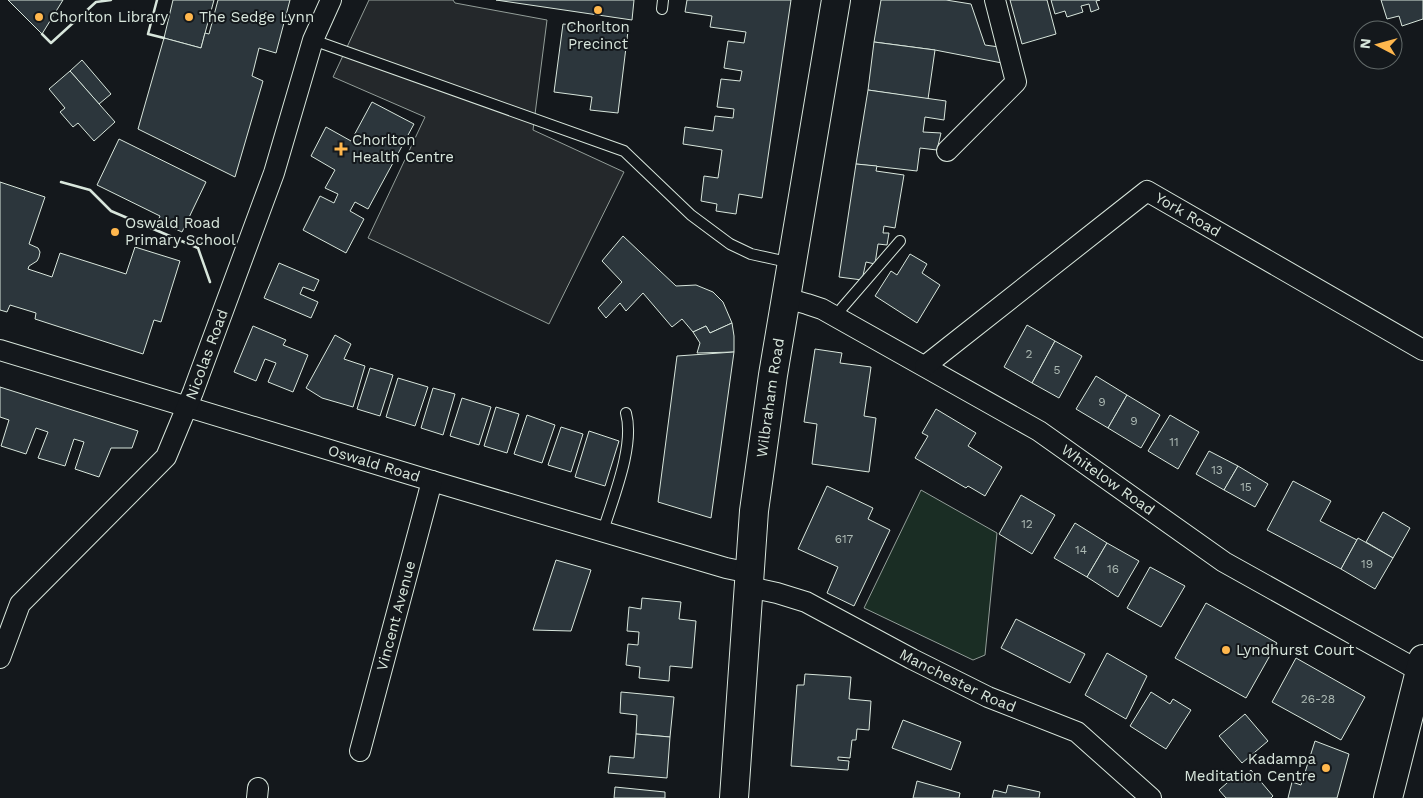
<svg xmlns="http://www.w3.org/2000/svg" width="1423" height="798" viewBox="0 0 1423 798" font-family="'Work Sans',sans-serif">
  <rect width="100%" height="100%" fill="#14181c"/>
  <polygon fill="#1a2d24" stroke="#939e99" points="921,490 997,533 985,655 973,660 864,608"/>
  <polygon fill="#24282b" stroke="#939e99" points="369,0 453,0 455,3 547,20 533,130 624,172 549,324 368,238 425,117 333,77"/>
  <g fill="#2c363c" stroke="#d8e6dc">
    <polygon points="8,0 63,0 42,34"/>
    <polygon points="173,0 214,0 201,48 164,38"/>
    <polygon points="218,0 290,0 276,53 259,48 252,76 263,81 235,177 138,129 164,38 201,48 205,33 209,34"/>
    <polygon points="496,0 634,0 632,20"/>
    <polygon points="687,0 791,0 762,198 739,194 736,214 716,211 717,204 701,201 704,176 718,178 722,150 683,144 685,127 713,131 715,116 733,118 734,109 717,107 721,79 740,81 742,71 724,68 728,41 744,43 746,32 710,27 712,16 685,12"/>
    <polygon points="881,0 946,0 971,4 985,45 999,47 1002,63 935,50 874,42"/>
    <polygon points="1010,0 1047,0 1056,34 1022,44"/>
    <polygon points="1051,0 1100,0 1096,1 1099,9 1091,12 1089,4 1081,6 1083,12 1067,17 1065,11 1055,14"/>
    <polygon points="1381,0 1423,0 1423,19 1402,26 1399,16 1387,19"/>
    <polygon points="563,24 628,31 618,113 590,110 592,97 554,92"/>
    <polygon points="874,42 935,50 928,99 868,90"/>
    <polygon points="82,60 111,94 99,104 70,71"/>
    <polygon points="70,71 115,122 94,141 78,123 73,127 60,112 65,108 49,89"/>
    <polygon points="868,90 946,101 944,120 925,117 923,132 941,133 937,150 920,148 917,171 856,164"/>
    <polygon points="372,102 414,124 368,209 355,202 350,211 364,219 346,253 303,230 320,196 334,203 338,194 325,188 335,170 311,156 326,127 351,141"/>
    <polygon points="119,139 206,182 182,232 158,221 160,216 97,185"/>
    <polygon points="856,164 877,166 876,171 904,175 895,228 884,226 883,233 889,233 887,245 878,244 875,264 866,262 862,280 839,277"/>
    <polygon points="0,182 45,197 29,244 38,248 40,252 39,257 37,261 29,266 28,269 52,277 60,253 126,274 135,247 180,261 161,322 154,320 143,354 35,319 36,313 10,305 7,312 0,310"/>
    <polygon points="623,236 676,286 696,285 713,292 723,302 732,323 710,333 706,326 693,332 682,319 672,327 643,293 626,311 620,303 606,318 598,308 622,282 602,261"/>
    <polygon points="910,254 927,264 922,273 940,285 917,323 875,296 891,271 897,275"/>
    <polygon points="279,263 319,280 314,291 303,287 300,294 318,302 311,318 264,298"/>
    <polygon points="732,323 734,336 734,352 697,353 700,343 693,332 706,326 710,333"/>
    <polygon points="1027,325 1055,341 1032,383 1004,367"/>
    <polygon points="253,326 286,340 283,345 308,355 293,392 268,382 276,363 265,359 256,381 234,372"/>
    <polygon points="335,335 351,344 344,359 365,366 353,407 322,398 306,388"/>
    <polygon points="1055,341 1082,356 1059,398 1032,383"/>
    <polygon points="815,349 842,353 840,363 871,367 864,416 876,418 869,472 812,464 817,424 804,422"/>
    <polygon points="734,352 711,518 658,502 677,356"/>
    <polygon points="370,368 393,375 380,416 357,409"/>
    <polygon points="1096,376 1127,395 1108,428 1076,409"/>
    <polygon points="398,378 428,387 415,426 386,417"/>
    <polygon points="0,387 138,431 132,448 111,448 99,477 75,469 84,442 74,439 65,466 38,458 48,432 36,428 26,454 1,446 9,420 0,417"/>
    <polygon points="433,388 455,394 443,435 421,428"/>
    <polygon points="1127,395 1160,415 1141,448 1108,428"/>
    <polygon points="462,398 491,407 479,445 450,436"/>
    <polygon points="496,407 519,414 507,453 484,446"/>
    <polygon points="936,409 976,433 968,446 1002,467 985,496 968,486 966,488 915,458 928,436 922,433"/>
    <polygon points="527,415 555,425 542,463 514,454"/>
    <polygon points="1170,415 1199,432 1178,469 1148,451"/>
    <polygon points="561,427 583,434 571,472 548,465"/>
    <polygon points="589,431 619,441 605,486 575,477"/>
    <polygon points="1209,451 1238,466 1224,490 1196,474"/>
    <polygon points="1238,466 1268,484 1255,507 1224,490"/>
    <polygon points="1293,481 1331,501 1320,521 1357,540 1341,569 1267,530"/>
    <polygon points="827,486 873,508 868,519 890,530 854,606 827,593 838,567 798,549"/>
    <polygon points="1021,495 1055,515 1032,554 999,534"/>
    <polygon points="1383,512 1410,528 1393,558 1366,542"/>
    <polygon points="1075,523 1107,543 1087,577 1054,558"/>
    <polygon points="1358,538 1393,558 1375,589 1341,569"/>
    <polygon points="1107,543 1139,561 1118,597 1087,577"/>
    <polygon points="556,560 591,570 571,631 533,630"/>
    <polygon points="1150,567 1185,586 1161,627 1127,608"/>
    <polygon points="642,598 681,602 679,619 696,621 692,668 670,666 669,681 639,678 640,667 626,665 628,644 638,645 639,632 627,631 629,607 641,609"/>
    <polygon points="1206,603 1277,643 1246,698 1175,658"/>
    <polygon points="1016,619 1085,654 1070,683 1001,648"/>
    <polygon points="1107,653 1147,676 1126,719 1085,695"/>
    <polygon points="1296,658 1365,697 1341,740 1272,702"/>
    <polygon points="805,674 851,677 849,699 871,701 869,730 857,729 856,740 852,740 850,758 838,757 838,760 849,761 848,770 791,766 797,685 804,685"/>
    <polygon points="621,692 674,697 670,737 636,734 637,715 620,713"/>
    <polygon points="1151,692 1170,704 1173,699 1191,710 1166,749 1130,726"/>
    <polygon points="1245,714 1268,741 1242,763 1219,736"/>
    <polygon points="903,720 961,742 951,770 892,748"/>
    <polygon points="636,734 670,737 667,778 608,773 610,756 634,758"/>
    <polygon points="1315,741 1349,754 1337,798 1288,798 1292,782 1301,785"/>
    <polygon points="1251,770 1273,796 1271,798 1226,798 1219,790 1235,776 1239,781"/>
    <polygon points="917,781 960,793 959,798 913,798"/>
    <polygon points="1008,785 1040,792 1039,798 992,798 994,790 1006,793"/>
    <polygon points="615,787 665,792 665,798 614,798"/>
  </g>
  <g fill="none" stroke-linecap="round" stroke-linejoin="round">
    <g stroke="#d8e6dc" stroke-width="12">
      <g id="lane">
        <polyline points="662,9 663,0"/>
        <polyline points="313,40 624,151 691,215 730,244 751,254 792,263"/>
        <polyline points="837,318 842,308 900,241"/>
        <path d="M603,531c10,-33 32,-85 23,-118"/>
      </g>
    </g>
    <g stroke="#d8e6dc" stroke-width="22">
      <g id="street">
        <polyline points="947,151 1016,82 995,0"/>
        <path id="s1" d="M786,298l21,6 15,5 217,122 185,131 199,111"/>
        <path id="s2" d="M0,350l432,131 294,87 24,5"/>
        <path id="s3" d="M925,366l222,-175 276,159"/>
        <path id="s4" d="M749,587l28,6 29,9 106,57 76,38 89,35 74,66"/>
        <path id="s5" d="M0,658l20,-54 146,-147 27,-65 81,-219 39,-133 18,-40"/>
        <path id="s6" d="M360,751l72,-270"/>
        <polyline points="257,798 258,788"/>
      </g>
    </g>
    <g stroke="#d8e6dc" stroke-width="30">
      <polyline id="primary" points="1388,798 1423,659"/>
    </g>
    <g stroke="#d8e6dc" stroke-width="30">
      <g id="highway">
        <path id="s7" d="M734,798l20,-287 19,-136 63,-375"/>
      </g>
    </g>
    <use href="#lane" stroke="#14181c" stroke-width="10"/>
    <use href="#street" stroke="#14181c" stroke-width="20"/>
    <use href="#primary" stroke="#14181c" stroke-width="28"/>
    <use href="#highway" stroke="#14181c" stroke-width="28"/>
    <g stroke="#d8e6dc" stroke-width="2.5">
      <polyline points="157,0 148,34 164,38"/>
      <polyline points="42,34 51,43 96,2 111,0"/>
      <polyline points="61,182 90,190 111,211 198,248 210,282"/>
    </g>
  </g>
  <g fill="#ffb74d" stroke="#14181c" stroke-width="2">
    <circle cx="598" cy="10" r="5"/>
    <circle cx="39" cy="17" r="5"/>
    <circle cx="189" cy="17" r="5"/>
    <path d="M338.5 141.5h5v5h5v5h-5v5h-5v-5h-5v-5h5z"/>
    <circle cx="115" cy="232" r="5"/>
    <circle cx="1226" cy="650" r="5"/>
    <circle cx="1326" cy="768" r="5"/>
  </g>
  <g text-anchor="middle" dominant-baseline="central" stroke-width="4" stroke-linejoin="round" paint-order="stroke">
    <g font-size="12" fill="#adbab4">
      <text x="1029" y="354">2</text>
      <text x="1057" y="370">5</text>
      <text x="1102" y="402">9</text>
      <text x="1134" y="421">9</text>
      <text x="1174" y="442">11</text>
      <text x="1217" y="470">13</text>
      <text x="1246" y="487">15</text>
      <text x="1027" y="524">12</text>
      <text x="844" y="539">617</text>
      <text x="1081" y="550">14</text>
      <text x="1367" y="564">19</text>
      <text x="1113" y="569">16</text>
      <text x="1318" y="699">26-28</text>
    </g>
    <g font-size="15" fill="#d8e6dc" stroke="#14181c" text-anchor="start">
      <text x="49" y="17">Chorlton Library</text>
      <text x="199" y="17">The Sedge Lynn</text>
      <text x="598" y="27" text-anchor="middle">Chorlton<tspan x="598" dy="17">Precinct</tspan></text>
      <text x="352" y="140">Chorlton<tspan x="352" dy="17">Health Centre</tspan></text>
      <text x="125" y="223">Oswald Road<tspan x="125" dy="17">Primary School</tspan></text>
      <text x="1236" y="650">Lyndhurst Court</text>
      <text x="1316" y="759" text-anchor="end">Kadampa<tspan x="1316" dy="17">Meditation Centre</tspan></text>
    </g>
    <g font-size="15" fill="#d8e6dc" stroke="#14181c">
      <text stroke="none"><textPath href="#s3" startOffset="330">York Road</textPath></text>
      <text stroke="none"><textPath href="#s5" startOffset="375">Nicolas Road</textPath></text>
      <text stroke="none"><textPath href="#s7" startOffset="402">Wilbraham Road</textPath></text>
      <text stroke="none"><textPath href="#s2" startOffset="391">Oswald Road</textPath></text>
      <text stroke="none"><textPath href="#s1" startOffset="371">Whitelow Road</textPath></text>
      <text stroke="none"><textPath href="#s6" startOffset="140">Vincent Avenue</textPath></text>
      <text stroke="none"><textPath href="#s4" startOffset="230">Manchester Road</textPath></text>
    </g>
  </g>
  <g transform="translate(1378 45) rotate(276)"><circle r="24" fill="#14181c" stroke="#626a69"/>
  <path d="M0-4L9 19L0 12L-9 19Z" fill="#ffb74d"/>
  <text y="-8" font-size="14" font-weight="bold" text-anchor="middle" fill="#d8e6dc">N</text>
  </g>
</svg>
